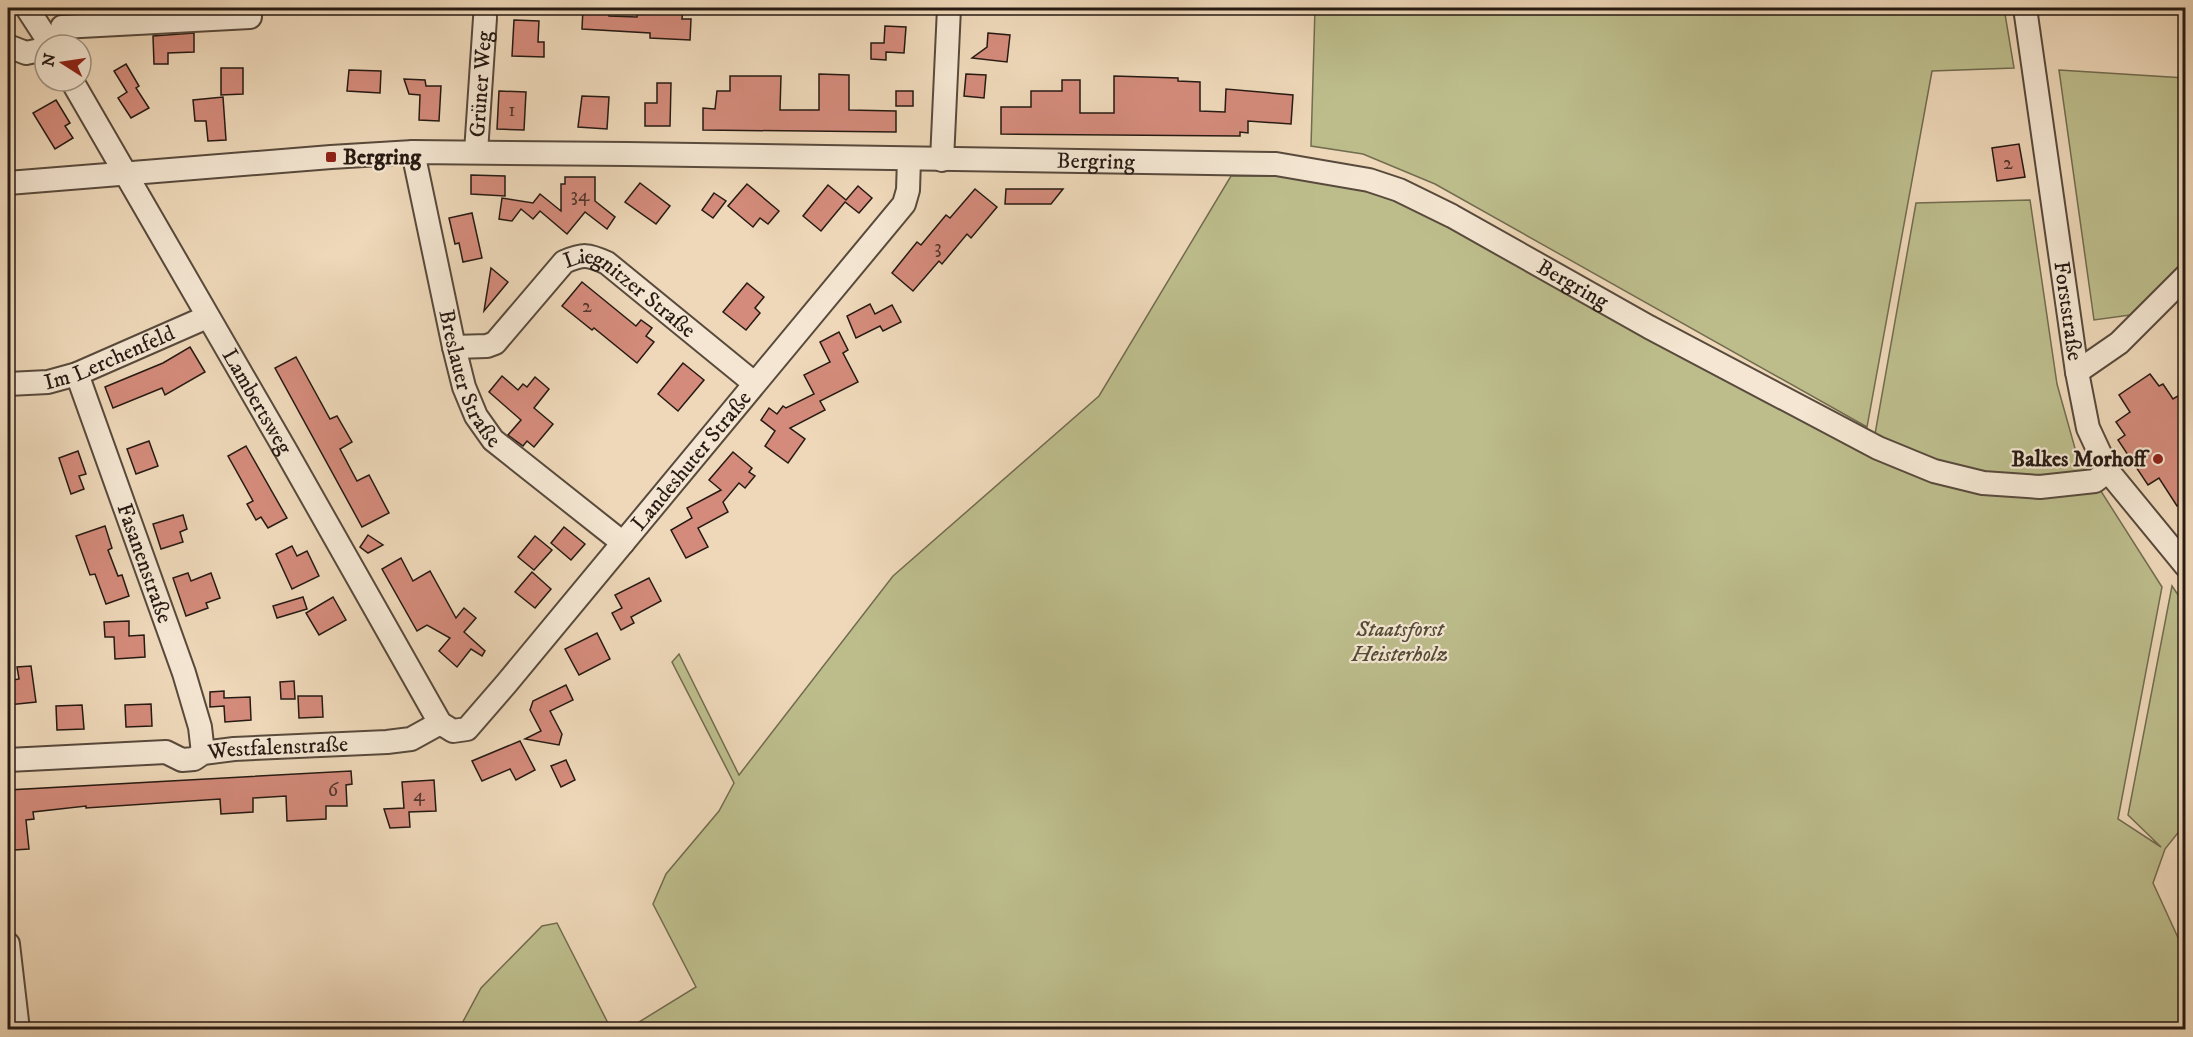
<svg xmlns="http://www.w3.org/2000/svg" width="2193" height="1037" viewBox="0 0 2193 1037" font-family="'IM FELL DW Pica',serif">
  <rect width="100%" height="100%" fill="#eed8b9"/>
  <filter id="stains"><feTurbulence type="fractalNoise" baseFrequency=".00333" numOctaves="4"/><feColorMatrix values="0 0 0 0 .2 0 0 0 0 .09 0 0 0 0 .02 0 0 0 .5 -.17"/></filter>
  <radialGradient id="worn" r=".72"><stop offset=".6" stop-color="#630" stop-opacity="0"/><stop offset="1" stop-color="#630" stop-opacity=".3"/></radialGradient>
  <g fill="#bdbd8c" stroke="#726c50" stroke-width="1.5">
    <polygon points="1315,8 2004,8 2014,68 1932,71 1867,427 1435,184 1363,154 1311,146"/>
    <polygon points="2059,70 2185,78 2185,260 2130,315 2094,320"/>
    <polygon points="1231,176 1312,176 1399,201 1872,451 1916,203 2030,200 2057,384 2076,452 2162,587 2118,819 2161,847 2128,815 2172,586 2185,605 2185,824 2165,849 2153,883 2185,953 2185,1029 626,1030 696,987 653,904 666,874 719,811 734,783 672,662 679,654 739,775 893,576 1099,396"/>
    <polygon points="557,923 611,1029 459,1029 481,988 542,926"/>
  </g>
  <g fill="#d48b7b" stroke="#261a13" stroke-width="1.5">
    <polygon points="583,8 609,8 609,16 637,17 638,8 683,9 682,19 691,19 690,40 650,38 650,33 582,29"/>
    <polygon points="514,20 539,21 538,42 544,42 544,57 512,56"/>
    <polygon points="885,26 906,27 904,53 886,52 886,60 871,59 871,43 884,43"/>
    <polygon points="194,33 194,52 168,53 168,64 154,64 153,36"/>
    <polygon points="988,33 1010,35 1007,62 972,58 987,47"/>
    <polygon points="126,64 139,86 136,88 149,108 131,118 118,98 127,92 114,71"/>
    <polygon points="221,68 243,68 243,94 221,95"/>
    <polygon points="349,70 381,71 380,93 347,91"/>
    <polygon points="819,74 849,75 849,110 896,111 896,132 703,130 703,108 715,109 717,91 730,91 730,76 781,76 780,110 819,110"/>
    <polygon points="966,74 986,75 984,98 964,96"/>
    <polygon points="1114,76 1178,78 1178,81 1200,82 1200,111 1225,112 1226,89 1293,95 1291,124 1248,121 1248,133 1240,132 1240,136 1001,134 1001,107 1031,107 1031,91 1062,91 1062,80 1080,80 1080,113 1114,113"/>
    <polygon points="404,79 425,80 426,86 441,86 439,121 419,120 420,95 409,94"/>
    <polygon points="657,83 671,83 670,126 645,126 645,103 657,103"/>
    <polygon points="499,91 526,92 524,130 497,129"/>
    <rect x="896" y="91" width="17" height="15"/>
    <polygon points="582,96 609,97 607,129 578,127"/>
    <polygon points="223,97 226,140 208,141 206,121 195,121 193,100"/>
    <polygon points="56,100 70,123 65,126 73,138 55,149 33,113"/>
    <polygon points="2019,144 2025,177 1997,181 1992,148"/>
    <polygon points="471,175 505,176 505,196 471,194"/>
    <polygon points="565,177 595,177 595,201 615,217 607,229 585,212 567,234 540,211 533,219 521,209 512,221 499,219 502,198 533,203 540,194 561,211 561,184 565,184"/>
    <polygon points="640,183 670,206 656,224 625,202"/>
    <polygon points="747,184 779,211 768,224 760,218 753,227 728,206"/>
    <polygon points="828,185 846,200 858,186 872,198 859,213 845,202 821,231 803,216"/>
    <polygon points="975,189 997,207 971,238 967,234 942,264 939,261 913,291 892,273 917,242 921,245 946,215 950,218"/>
    <polygon points="1006,189 1063,189 1051,204 1005,204"/>
    <polygon points="714,193 726,201 713,218 702,210"/>
    <polygon points="472,213 482,258 463,262 459,243 455,244 449,218"/>
    <polygon points="491,268 508,282 484,311"/>
    <polygon points="582,282 636,326 641,320 652,328 646,336 654,342 637,363 594,328 592,330 562,306"/>
    <polygon points="747,283 764,297 755,308 760,313 746,330 723,312"/>
    <polygon points="870,304 875,314 892,305 901,322 883,331 880,326 856,338 847,316"/>
    <polygon points="839,332 848,350 843,353 858,382 820,401 825,410 790,428 805,439 788,463 765,446 775,431 761,420 769,408 777,414 783,406 786,408 814,394 804,375 830,362 820,342"/>
    <polygon points="190,347 205,372 165,395 162,388 113,408 105,387 163,363"/>
    <polygon points="296,357 330,419 337,416 352,442 340,449 357,481 369,475 389,513 362,527 275,368"/>
    <polygon points="683,363 704,380 678,411 658,394"/>
    <polygon points="2150,374 2159,386 2163,384 2173,399 2186,391 2186,501 2177,506 2159,478 2148,485 2118,440 2125,435 2116,422 2130,412 2119,395"/>
    <polygon points="502,376 518,390 523,384 527,387 535,377 549,389 534,408 553,424 534,447 527,441 523,446 508,435 521,420 489,392"/>
    <polygon points="149,441 158,466 136,474 127,449"/>
    <polygon points="246,446 287,518 268,528 261,517 256,520 247,504 253,501 228,456"/>
    <polygon points="78,451 86,474 79,476 84,489 71,494 59,458"/>
    <polygon points="733,452 752,468 749,472 755,476 745,488 739,483 723,502 728,512 698,528 708,547 686,558 671,530 692,518 687,508 721,490 709,480"/>
    <polygon points="183,515 187,529 180,532 183,542 161,549 153,524"/>
    <polygon points="105,526 112,548 108,550 118,576 122,575 129,596 106,604 95,574 90,575 76,536"/>
    <polygon points="564,527 585,544 571,560 551,543"/>
    <polygon points="368,535 383,545 368,553 360,547"/>
    <polygon points="535,536 552,550 534,570 518,557"/>
    <polygon points="292,546 297,556 307,551 319,576 292,589 276,554"/>
    <polygon points="401,558 413,581 430,571 456,618 464,608 476,618 464,632 485,651 482,656 471,649 457,667 439,651 450,638 427,625 417,631 382,569"/>
    <polygon points="532,572 551,589 535,608 515,592"/>
    <polygon points="188,573 191,581 211,573 220,598 206,603 208,608 186,616 173,578"/>
    <polygon points="649,578 661,601 631,617 634,623 621,630 612,613 622,608 615,595"/>
    <polygon points="303,597 307,609 277,618 273,606"/>
    <polygon points="333,597 346,620 319,635 306,613"/>
    <polygon points="129,621 129,636 144,635 145,657 115,659 114,637 105,637 104,622"/>
    <polygon points="597,633 610,659 579,675 565,649"/>
    <polygon points="31,666 36,702 8,705 8,681 19,679 17,667"/>
    <polygon points="294,681 295,699 281,699 280,682"/>
    <polygon points="566,685 573,700 550,711 562,734 559,745 525,739 541,731 530,710 533,701"/>
    <polygon points="224,691 224,698 250,697 251,720 225,722 224,706 210,707 210,692"/>
    <polygon points="298,696 322,696 323,717 299,718"/>
    <polygon points="151,704 152,726 126,727 125,705"/>
    <polygon points="82,705 84,729 57,730 56,706"/>
    <polygon points="520,741 535,770 516,780 510,769 482,781 472,761"/>
    <polygon points="566,760 575,780 561,787 551,766"/>
    <polygon points="351,771 352,784 346,785 347,806 326,806 326,819 287,821 286,796 253,798 253,812 221,814 220,799 86,808 86,806 33,812 34,819 26,820 29,849 14,850 8,790"/>
    <polygon points="434,780 436,811 409,812 410,827 390,828 384,809 404,808 402,782"/>
  </g>
  <g fill="none" stroke-linecap="round" stroke-linejoin="round">
    <g stroke="#584a3c" stroke-width="26">
      <g id="minor">
        <polyline points="27,8 51,45"/>
        <path id="s1" d="M2025,8l52,364 11,56 20,43 78,95"/>
        <polyline points="62,27 250,17"/>
        <polyline points="8,46 26,53 45,49"/>
        <path id="s2" d="M72,81l214,370 154,272 13,8 14,-2 39,-45 398,-480 4,-14 1,-31"/>
        <path id="s3" d="M413,152l41,195 10,40 12,29 17,24 130,103"/>
        <path id="s4" d="M476,152l9,-134"/>
        <polyline points="942,160 949,8"/>
        <path id="s5" d="M8,183l323,-26 82,-5 214,2 649,10 93,16 30,10 53,26 197,111 229,121 56,23 49,12 57,4 55,-6 13,-10"/>
        <path id="s6" d="M454,347l33,-1 8,-3 69,-81c19,-8 24,-8 43,1l147,120"/>
        <polyline points="2077,372 2119,343 2186,276"/>
        <path id="s7" d="M77,374l107,299 16,54 3,26"/>
        <path id="s8" d="M8,384l40,-2 29,-8 130,-57"/>
        <path id="s9" d="M8,760l158,-8 16,8 12,-1 9,-6 31,-4 153,-7 24,-3 29,-16"/>
        <polyline points="8,944 18,1030"/>
      </g>
    </g>
    <use href="#minor" stroke="#f4e6d2" stroke-width="22"/>
  </g>
  <g fill="#8f2418" stroke="#f4e6d2" stroke-width="2">
    <rect x="325" y="151" width="12" height="12" rx="3"/>
    <circle cx="2158" cy="459" r="6"/>
  </g>
  <g text-anchor="middle" dominant-baseline="central" stroke-width="4.5" stroke-linejoin="round" paint-order="stroke">
    <g font-size="20" fill="#52362d">
      <text x="512" y="110">1</text>
      <text x="2008" y="163">2</text>
      <text x="580" y="195">34</text>
      <text x="938" y="247">3</text>
      <text x="587" y="306">2</text>
      <text x="333" y="790">6</text>
      <text x="419" y="795">4</text>
    </g>
    <g font-size="22" fill="#261a13" stroke="#f4e6d2">
      <text stroke="none"><textPath href="#s4" startOffset="68">Grüner Weg</textPath></text>
      <text stroke="none"><textPath href="#s5" startOffset="1089">Bergring</textPath></text>
      <text stroke="none"><textPath href="#s5" startOffset="1593">Bergring</textPath></text>
      <text stroke="none"><textPath href="#s6" startOffset="226">Liegnitzer Straße</textPath></text>
      <text stroke="none"><textPath href="#s1" startOffset="306">Forststraße</textPath></text>
      <text stroke="none"><textPath href="#s8" startOffset="106">Im Lerchenfeld</textPath></text>
      <text stroke="none"><textPath href="#s3" startOffset="234">Breslauer Straße</textPath></text>
      <text stroke="none"><textPath href="#s2" startOffset="370">Lambertsweg</textPath></text>
      <text stroke="none"><textPath href="#s2" startOffset="1119">Landeshuter Straße</textPath></text>
      <text stroke="none"><textPath href="#s7" startOffset="201">Fasanenstraße</textPath></text>
      <text stroke="none"><textPath href="#s9" startOffset="274">Westfalenstraße</textPath></text>
    </g>
    <g font-size="22" font-weight="bold" fill="#261a13" stroke="#f4e6d2" text-anchor="start">
      <text x="343" y="157">Bergring</text>
      <text x="2146" y="459" text-anchor="end">Balkes Morhoff</text>
    </g>
    <g font-size="22" font-style="italic" fill="#534b37" stroke="#f4e6d2">
      <text x="1400" y="629">Staatsforst<tspan x="1400" dy="25">Heisterholz</tspan></text>
    </g>
  </g>
  <rect width="2193" height="1037" fill="none" stroke="#eed8b9" stroke-width="30"/>
  <rect x="9" y="9" width="2175" height="1019" fill="none" stroke="#261a13" stroke-width="3"/>
  <rect x="15" y="15" width="2163" height="1007" fill="none" stroke="#261a13" stroke-width="1.5"/>
  <g transform="translate(63 63) rotate(282)"><circle r="28" fill="#f4e6d2" stroke="#a29486" stroke-width="1.5"/>
  <path d="M0-4.5L10 22L0 15L-10 22Z" fill="#8f2418"/>
  <text y="-9" font-size="16" font-weight="bold" text-anchor="middle" fill="#261a13">N</text>
  </g>
  <rect width="100%" height="100%" filter="url(#stains)"/>
  <rect width="100%" height="100%" fill="url(#worn)"/>
</svg>
